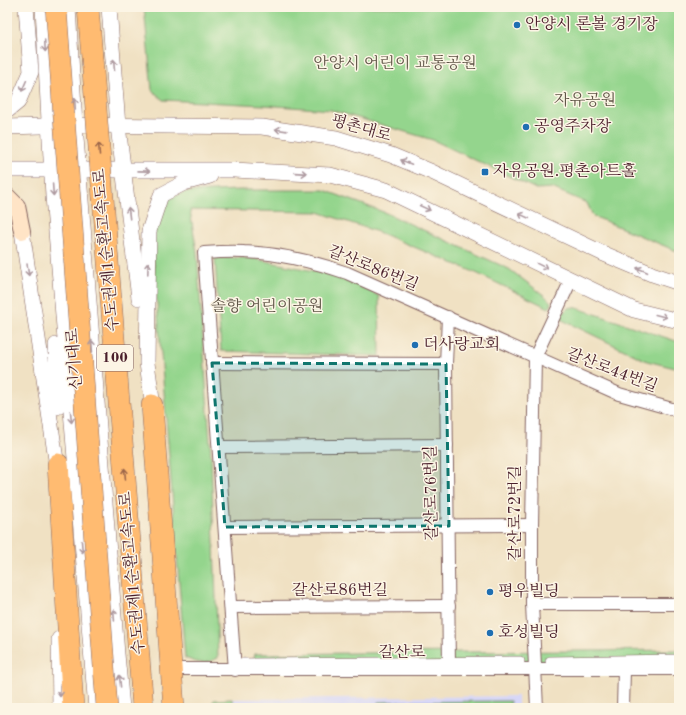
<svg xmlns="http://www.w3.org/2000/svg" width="686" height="715" viewBox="0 0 686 715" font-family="'Old Standard TT','Noto Serif KR',serif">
  <rect width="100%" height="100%" fill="#fcf5e5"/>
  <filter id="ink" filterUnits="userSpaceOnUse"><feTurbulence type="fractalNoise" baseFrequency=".025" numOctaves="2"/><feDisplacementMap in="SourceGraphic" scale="8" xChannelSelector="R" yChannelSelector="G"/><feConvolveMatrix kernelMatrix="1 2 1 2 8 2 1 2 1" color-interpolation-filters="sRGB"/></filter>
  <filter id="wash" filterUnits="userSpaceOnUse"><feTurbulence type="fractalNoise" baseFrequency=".012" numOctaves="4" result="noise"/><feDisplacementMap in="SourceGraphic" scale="16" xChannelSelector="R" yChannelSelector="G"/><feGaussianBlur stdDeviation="0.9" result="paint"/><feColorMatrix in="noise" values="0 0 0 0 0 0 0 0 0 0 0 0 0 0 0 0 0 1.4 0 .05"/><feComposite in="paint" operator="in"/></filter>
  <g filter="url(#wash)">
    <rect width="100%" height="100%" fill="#f0e1c3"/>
    <polygon fill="#d7d7f8" points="518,696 518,708 233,708 232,699"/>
    <g fill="#94d58d" stroke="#6f7a5c">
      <polygon points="144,7 679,7 679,252 593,216 587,203 552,188 536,189 433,140 331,110 264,105 163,100 152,90"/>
      <path d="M241,190h83l62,23 123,56 36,27 6,6v4l-2,2 -75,-36 -96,-40 -60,-20 -128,-2 7,43 14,203 7,202c-15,7 -17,6 -33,0l-34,-431 14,-27 20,-8z"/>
      <polygon points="215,258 250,258 339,276 379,296 380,356 221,351"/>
      <polygon points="574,307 679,342 679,369 647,361 558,318 568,308"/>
      <polygon points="679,650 679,665 253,662 255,654"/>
      <polygon points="232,699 233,708 209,708 214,700"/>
      <polygon points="510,701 510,708 378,708 378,702"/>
    </g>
  </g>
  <g filter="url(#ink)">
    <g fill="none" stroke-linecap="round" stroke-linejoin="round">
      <g stroke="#846360" stroke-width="10">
        <g id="pedestrian">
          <polyline points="550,661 679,659"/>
          <polyline points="235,663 520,661"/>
        </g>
      </g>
      <g stroke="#846360" stroke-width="14">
        <g id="minor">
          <polyline points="448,317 446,364 449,669"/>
          <polyline points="212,363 446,364"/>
          <polyline points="219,447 447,445"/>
          <polyline points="225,527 532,525"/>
          <polyline points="532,604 679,604"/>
          <polyline points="231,607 449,606"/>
          <polyline points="180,669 679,669"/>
          <path d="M235,670l-31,-417c13,-1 27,-2 40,-1 35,1 71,10 103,21l272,121 60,17"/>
          <polyline points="537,708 532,604 532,525 535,357 571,280"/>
          <polyline points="623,708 624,670"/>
        </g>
      </g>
      <g stroke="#846360" stroke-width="16">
        <g id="tertiary">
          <polyline points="43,7 53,196 96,708"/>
          <polyline points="68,7 75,125 117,654 122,708"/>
          <polyline points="109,7 118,126 139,298"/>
          <polyline points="7,111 18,102 31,72 26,7"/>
          <polyline points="7,127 75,125 262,127 336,138 391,155 432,172 602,253 652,274 679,283"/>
          <polyline points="7,170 234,170 330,175 386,190 634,310 679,321"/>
          <polyline points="22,231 58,473"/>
          <polyline points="56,345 57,407"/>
          <polyline points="154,414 147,363 149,231 161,195 184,183 210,176"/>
          <polyline points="59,639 60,708"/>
        </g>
      </g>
      <g stroke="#846360" stroke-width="18">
        <polyline id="secondary" points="7,196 17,206 22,231"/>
      </g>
      <g stroke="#846360" stroke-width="22">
        <g id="motorway">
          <polyline points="152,405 174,708"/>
          <polyline points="58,464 73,708"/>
        </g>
      </g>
      <use href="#pedestrian" stroke="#fff" stroke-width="9"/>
      <use href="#minor" stroke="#fff" stroke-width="12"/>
      <use href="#tertiary" stroke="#fff" stroke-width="15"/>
      <use href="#secondary" stroke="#ffe4c6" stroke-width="16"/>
      <use href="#motorway" stroke="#ffbb71" stroke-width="21"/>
      <g stroke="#846360" stroke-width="22" stroke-linecap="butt">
        <g id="motorway-bridge">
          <polyline points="56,7 107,708"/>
          <polyline points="88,7 143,708"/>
        </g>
      </g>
      <use href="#motorway-bridge" stroke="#ffbb71" stroke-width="21"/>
    </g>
    <defs><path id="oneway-shaft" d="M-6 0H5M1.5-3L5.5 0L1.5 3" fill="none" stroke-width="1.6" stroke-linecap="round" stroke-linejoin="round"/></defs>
    <g stroke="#ae9aa0">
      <use href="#oneway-shaft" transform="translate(45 46) rotate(87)"/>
      <use href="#oneway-shaft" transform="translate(114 65) rotate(-95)"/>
      <use href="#oneway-shaft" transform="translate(24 86) rotate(114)"/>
      <use href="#oneway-shaft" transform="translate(75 104) rotate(-93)"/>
      <use href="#oneway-shaft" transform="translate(281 130) rotate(-172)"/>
      <use href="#oneway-shaft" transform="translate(406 162) rotate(-158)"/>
      <use href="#oneway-shaft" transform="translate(144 171) rotate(1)"/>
      <use href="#oneway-shaft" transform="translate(301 173) rotate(4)"/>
      <use href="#oneway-shaft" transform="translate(53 190) rotate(86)"/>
      <use href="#oneway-shaft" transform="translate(425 208) rotate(25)"/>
      <use href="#oneway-shaft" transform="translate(129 213) rotate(-97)"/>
      <use href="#oneway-shaft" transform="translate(524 216) rotate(-155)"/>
      <use href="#oneway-shaft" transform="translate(542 266) rotate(26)"/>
      <use href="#oneway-shaft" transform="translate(148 268) rotate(-88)"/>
      <use href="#oneway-shaft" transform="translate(28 270) rotate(81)"/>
      <use href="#oneway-shaft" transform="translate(642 270) rotate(-157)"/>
      <use href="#oneway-shaft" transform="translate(661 316) rotate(14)"/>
      <use href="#oneway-shaft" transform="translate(92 346) rotate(-94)"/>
      <use href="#oneway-shaft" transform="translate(71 417) rotate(85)"/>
      <use href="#oneway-shaft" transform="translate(82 547) rotate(85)"/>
      <use href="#oneway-shaft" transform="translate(114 615) rotate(-94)"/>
      <use href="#oneway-shaft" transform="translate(120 681) rotate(-96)"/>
      <use href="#oneway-shaft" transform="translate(60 691) rotate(90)"/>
    </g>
    <g stroke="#9b654a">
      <use href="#oneway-shaft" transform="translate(99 149) rotate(-95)"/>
      <use href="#oneway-shaft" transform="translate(125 474) rotate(-95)"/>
    </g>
  </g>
  <path fill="#0f766e" fill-opacity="0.2" stroke="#0f766e" stroke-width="3" stroke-dasharray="8 5" stroke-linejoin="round" d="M212,363l234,1 3,162 -224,1z"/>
  <g fill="#1f6fb2" stroke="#fcf5e5" stroke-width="1.5">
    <circle cx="517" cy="25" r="4"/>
    <circle cx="526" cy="127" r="4"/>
    <rect x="481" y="168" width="8" height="8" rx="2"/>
    <circle cx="415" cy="345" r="4"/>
    <circle cx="490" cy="592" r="4"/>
    <circle cx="490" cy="633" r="4"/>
  </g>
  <g text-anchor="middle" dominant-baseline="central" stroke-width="3" stroke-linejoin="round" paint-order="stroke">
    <rect fill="#fcf5e5" stroke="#7f5f63" stroke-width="1" x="97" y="345" width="36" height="26" rx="3"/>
    <g font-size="15" font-weight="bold" fill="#4a1f2b">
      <text x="115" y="358">100</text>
    </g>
    <g font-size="16" fill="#4a1f2b" stroke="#fcf5e5" text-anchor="start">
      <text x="525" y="25">안양시 론볼 경기장</text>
      <text x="534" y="127">공영주차장</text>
      <text x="493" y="172">자유공원.평촌아트홀</text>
      <text x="423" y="345">더사랑교회</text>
      <text x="498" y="592">평우빌딩</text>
      <text x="498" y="633">호성빌딩</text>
    </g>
    <g font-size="16" fill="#605648" stroke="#fcf5e5">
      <text x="395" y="64">안양시 어린이 교통공원</text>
      <text x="585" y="101">자유공원</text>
      <text x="267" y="307">솔향 어린이공원</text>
    </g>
    <g font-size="16" fill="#4a1f2b" stroke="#fcf5e5">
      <text transform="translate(361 129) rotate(16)">평촌대로</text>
      <text transform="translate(107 250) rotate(-95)">수도권제1순환고속도로</text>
      <text transform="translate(373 269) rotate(22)">갈산로86번길</text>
      <text transform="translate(75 359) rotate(-94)">신기대로</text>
      <text transform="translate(612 371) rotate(21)">갈산로44번길</text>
      <text transform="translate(432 493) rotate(-91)">갈산로76번길</text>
      <text transform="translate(516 513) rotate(-90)">갈산로72번길</text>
      <text transform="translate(133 573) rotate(-95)">수도권제1순환고속도로</text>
      <text x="340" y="591">갈산로86번길</text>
      <text x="402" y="653">갈산로</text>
    </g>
  </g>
  <rect width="686" height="715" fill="none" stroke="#fcf5e5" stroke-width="24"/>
</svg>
